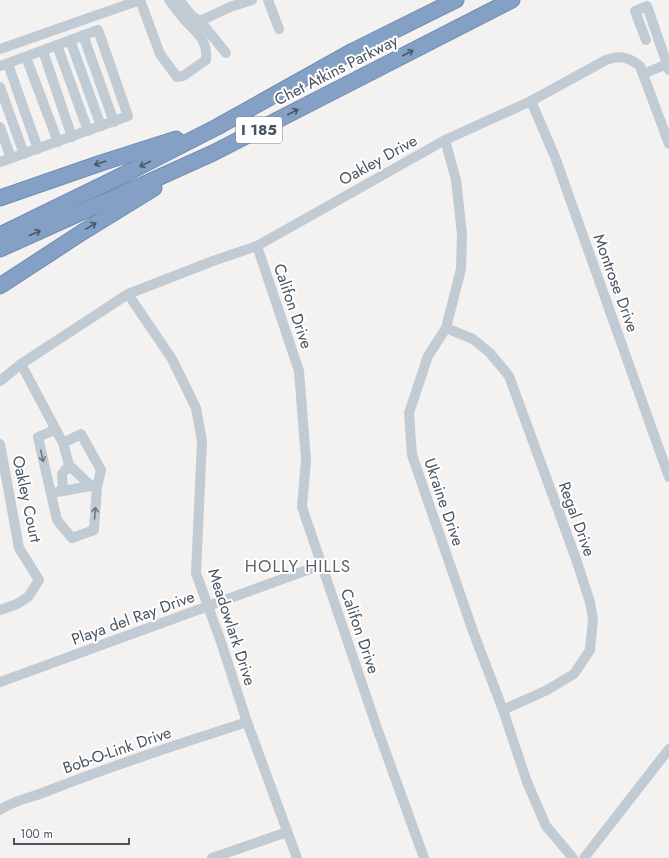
<svg xmlns="http://www.w3.org/2000/svg" width="669" height="858" viewBox="0 0 669 858" font-family="Jost,sans-serif">
  <rect width="100%" height="100%" fill="#f4f1f1"/>
  <g fill="none" stroke-linecap="round" stroke-linejoin="round">
    <g stroke="#6f8cb1" stroke-width="17">
      <g id="highway">
        <polyline points="0,198 101,163 176,139"/>
        <polyline points="0,235 117,178 217,127 353,51 456,0"/>
        <polyline points="0,249 213,153 512,0"/>
        <polyline points="0,286 81,233 154,188"/>
      </g>
    </g>
    <g stroke="#c1cbd4" stroke-width="10">
      <path d="M140,0l20,54 17,23 6,-1 23,-16c2,-22 -11,-28 -23,-42 -5,-6 -9,-12 -14,-18"/>
      <polyline points="179,0 192,16 200,21 230,7 252,0"/>
      <polyline points="268,0 279,29"/>
      <polyline points="200,21 226,53"/>
      <polyline points="83,35 114,122"/>
      <polyline points="70,40 101,126"/>
      <polyline points="646,40 635,11 647,6 667,64"/>
      <polyline points="57,45 88,131"/>
      <polyline points="0,49 140,0"/>
      <polyline points="43,51 72,137"/>
      <polyline points="26,57 58,142"/>
      <polyline points="8,64 38,149"/>
      <polyline points="0,66 98,30 128,116 0,162"/>
      <polyline points="643,74 667,64 669,70"/>
      <polyline points="0,87 24,154"/>
      <polyline points="531,101 555,157 669,477"/>
      <polyline points="0,127 11,158"/>
      <polyline points="445,140 456,180 462,234 461,269 446,328 428,356 409,413 412,455 474,634 503,710 527,782 546,826 573,858"/>
      <polyline points="257,246 299,371 306,460 302,507 377,728 424,858"/>
      <polyline points="128,294 172,359 196,408 202,441 196,573 221,642 247,722 297,858"/>
      <polyline points="446,328 473,339 490,353 509,376 576,559 590,602 593,619 590,650 574,674 547,690 503,710"/>
      <polyline points="21,364 63,443 81,434 101,470 97,487 94,530 72,538 57,520 38,437 50,432 55,428"/>
      <path d="M0,381l21,-17 107,-70 85,-33 44,-15 188,-106 86,-39 75,-41c15,-5 22,-3 34,6l29,78"/>
      <polyline points="63,443 70,468"/>
      <polyline points="0,444 19,548 39,580 28,597 17,604 0,610"/>
      <polyline points="63,491 62,474 66,469 72,468 91,486"/>
      <polyline points="57,492 96,485"/>
      <polyline points="0,682 321,565"/>
      <path d="M0,810c12,-9 30,-12 45,-18 66,-26 134,-48 202,-70"/>
      <polyline points="212,858 287,832"/>
      <polyline points="584,858 669,749"/>
    </g>
    <use href="#highway" stroke="#84a1c5" stroke-width="15"/>
  </g>
  <defs><path id="oneway-shaft" d="M-6 0H5M1.5-3L5.5 0L1.5 3" fill="none" stroke-width="1.6" stroke-linecap="round" stroke-linejoin="round"/></defs>
  <g stroke="#4a5866">
    <use href="#oneway-shaft" transform="translate(408 53) rotate(-27)"/>
    <use href="#oneway-shaft" transform="translate(293 112) rotate(-27)"/>
    <use href="#oneway-shaft" transform="translate(100 163) rotate(162)"/>
    <use href="#oneway-shaft" transform="translate(145 164) rotate(153)"/>
    <use href="#oneway-shaft" transform="translate(91 226) rotate(-31)"/>
    <use href="#oneway-shaft" transform="translate(35 233) rotate(-24)"/>
  </g>
  <g stroke="#6c7884">
    <use href="#oneway-shaft" transform="translate(42 456) rotate(77)"/>
    <use href="#oneway-shaft" transform="translate(95 513) rotate(-86)"/>
  </g>
  <g text-anchor="middle" dominant-baseline="central" stroke-width="4" stroke-linejoin="round" paint-order="stroke">
    <rect fill="#fff" stroke="#7e8790" stroke-width="1" x="236" y="117" width="46" height="26" rx="3"/>
    <g font-size="15" font-weight="bold" fill="#475461">
      <text x="259" y="130">I 185</text>
    </g>
    <g font-size="16" fill="#475461" stroke="#fff">
      <text transform="translate(336 70) rotate(-27)">Chet Atkins Parkway</text>
      <text transform="translate(378 160) rotate(-29)">Oakley Drive</text>
      <text transform="translate(616 283) rotate(70)">Montrose Drive</text>
      <text transform="translate(293 306) rotate(71)">Califon Drive</text>
      <text transform="translate(27 499) rotate(78)">Oakley Court</text>
      <text transform="translate(444 502) rotate(71)">Ukraine Drive</text>
      <text transform="translate(577 519) rotate(70)">Regal Drive</text>
      <text transform="translate(133 618) rotate(-20)">Playa del Ray Drive</text>
      <text transform="translate(232 627) rotate(72)">Meadowlark Drive</text>
      <text transform="translate(360 631) rotate(71)">Califon Drive</text>
      <text transform="translate(117 750) rotate(-19)">Bob-O-Link Drive</text>
    </g>
    <g font-size="17" letter-spacing="1" fill="#5d6167" stroke="#fff">
      <text x="298" y="566">HOLLY HILLS</text>
    </g>
  </g>
  <path d="M14 838v6h115v-6" fill="none" stroke="#475461" stroke-width="2"/>
  <text x="20" y="838" font-size="12" fill="#475461" stroke="#ffffff" stroke-width="3" paint-order="stroke">100 m</text>
</svg>
